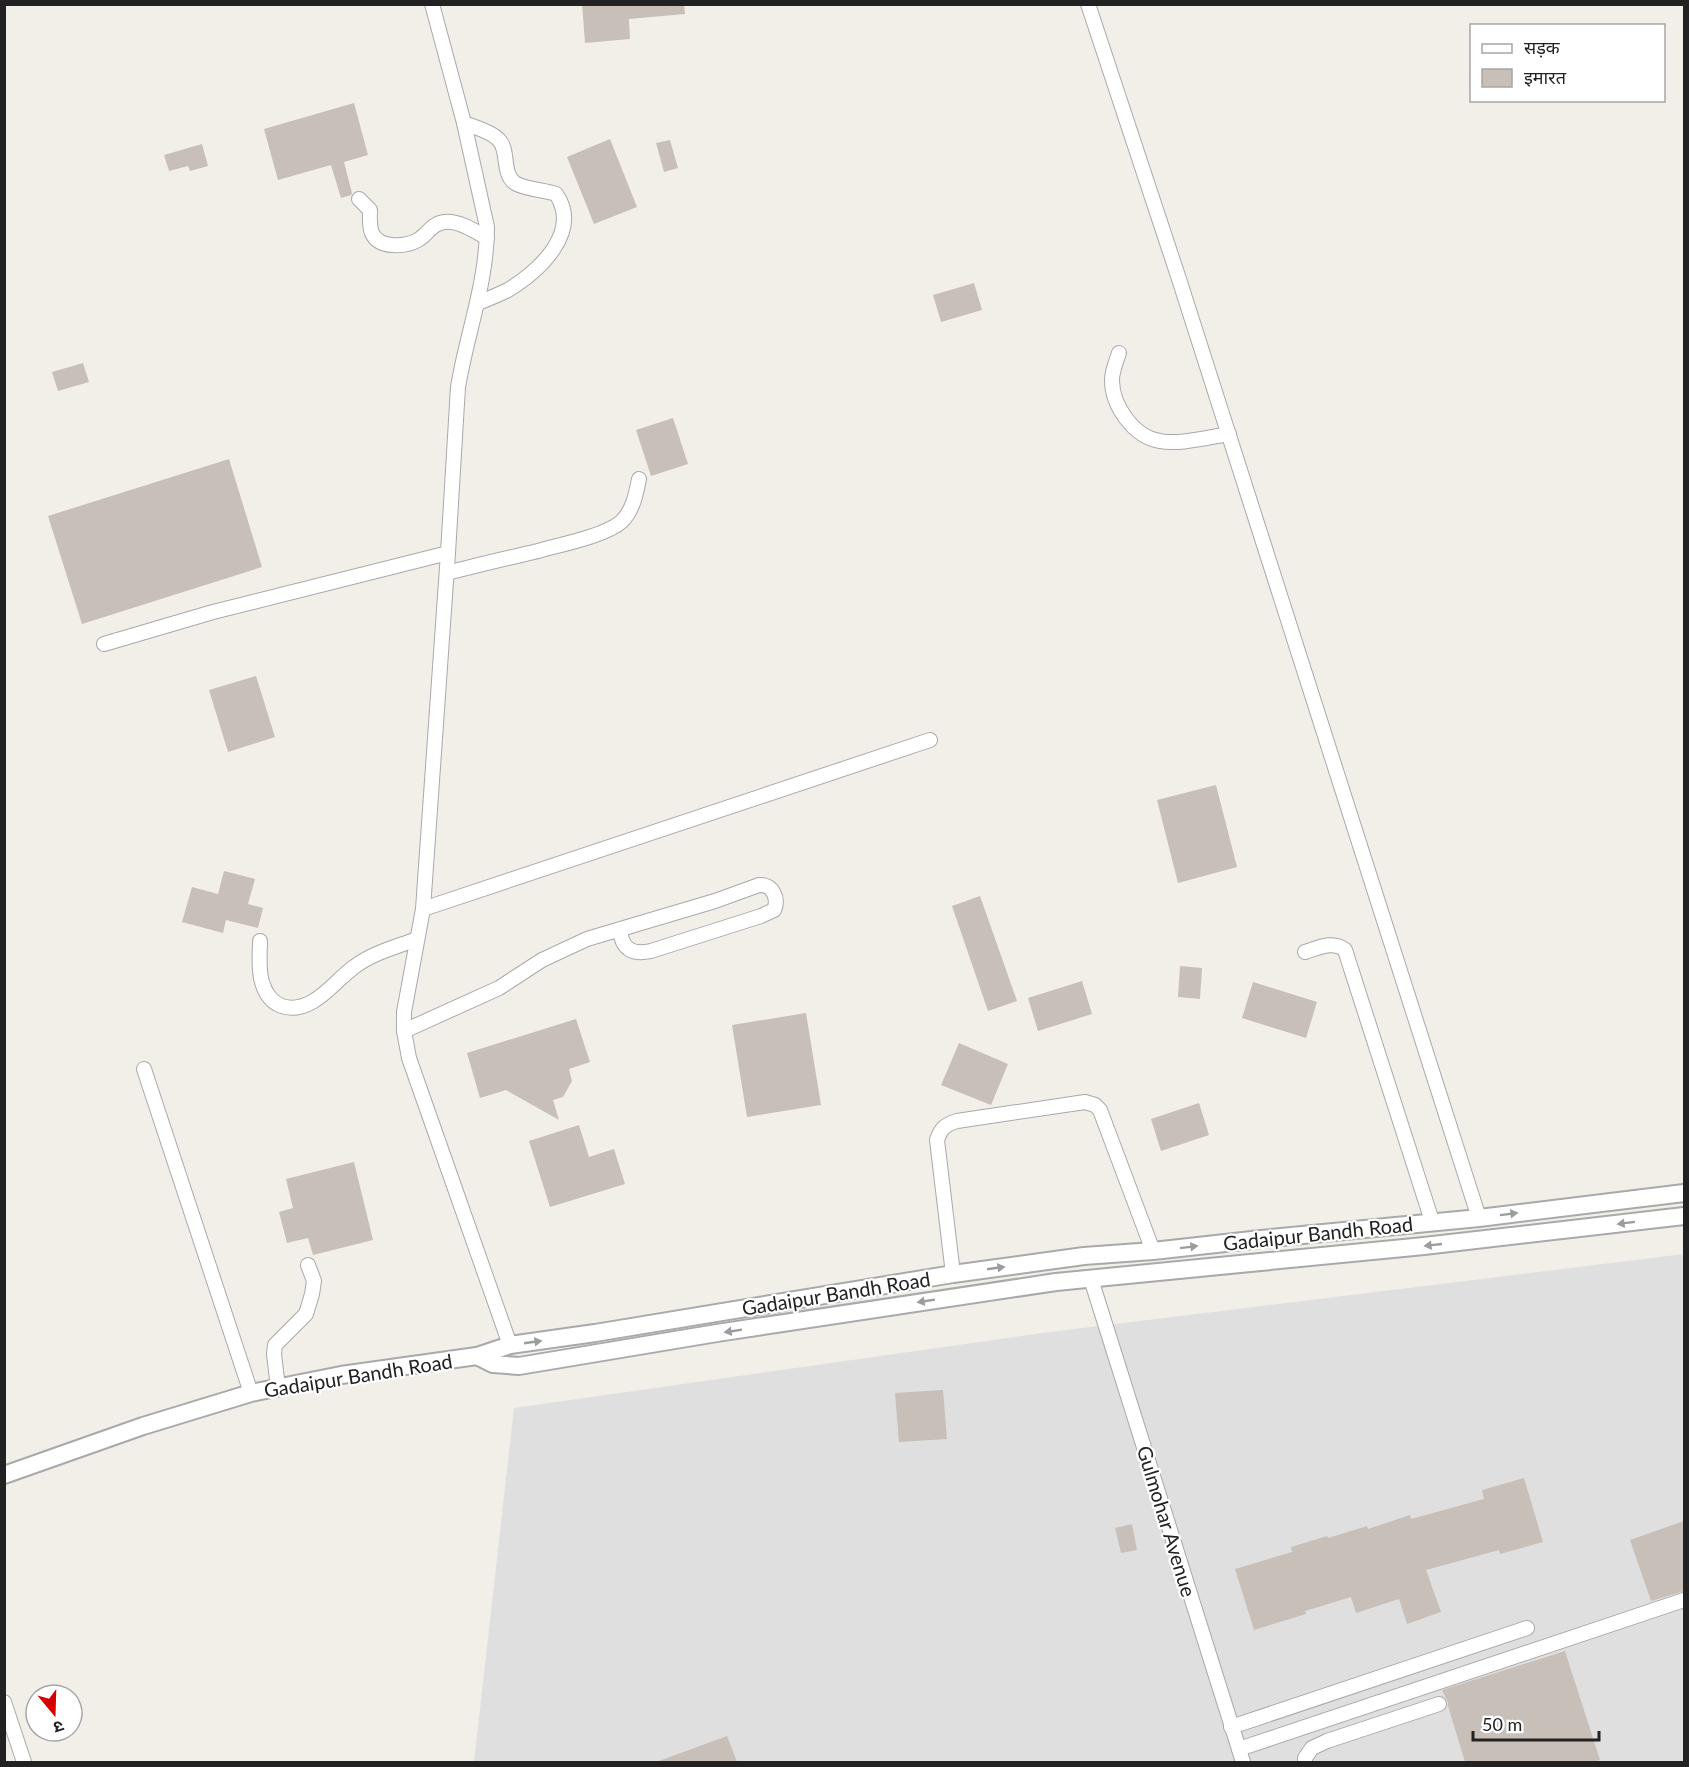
<svg xmlns="http://www.w3.org/2000/svg" width="1689" height="1767" viewBox="0 0 1689 1767" font-family="Lato,'Noto Sans Devanagari',sans-serif">
  <rect width="100%" height="100%" fill="#f2efe9"/>
  <polygon fill="#e0dfdf" points="1684,1254 1684,1762 474,1762 514,1408 1042,1333"/>
  <g fill="#c7bfb8">
    <polygon points="582,4 684,4 685,14 629,19 630,39 585,43"/>
    <polygon points="354,103 368,155 344,162 352,193 351,195 341,198 331,165 278,180 264,129"/>
    <polygon points="610,139 637,207 594,224 567,157"/>
    <polygon points="670,140 678,168 664,172 656,143"/>
    <polygon points="202,144 208,166 190,171 188,166 169,171 164,155"/>
    <polygon points="974,283 982,310 941,322 933,295"/>
    <polygon points="83,363 89,382 58,391 52,372"/>
    <polygon points="673,418 688,464 651,476 636,430"/>
    <polygon points="229,459 262,567 82,624 48,516"/>
    <polygon points="256,676 275,737 228,752 209,690"/>
    <polygon points="1216,785 1237,867 1178,883 1157,800"/>
    <polygon points="224,871 255,879 248,904 263,908 258,928 226,920 223,933 182,922 192,887 218,894"/>
    <polygon points="980,896 1017,1001 988,1011 952,906"/>
    <polygon points="1180,966 1202,968 1200,999 1178,997"/>
    <polygon points="1082,981 1092,1014 1038,1031 1028,998"/>
    <polygon points="1253,982 1317,1002 1306,1038 1242,1018"/>
    <polygon points="806,1013 821,1105 747,1117 732,1025"/>
    <polygon points="576,1019 590,1062 569,1069 572,1081 563,1097 553,1100 559,1120 506,1090 480,1098 467,1053"/>
    <polygon points="959,1043 1008,1064 991,1105 941,1085"/>
    <polygon points="1199,1103 1209,1135 1161,1151 1151,1119"/>
    <polygon points="579,1125 589,1157 614,1149 625,1184 550,1207 529,1141"/>
    <polygon points="354,1162 373,1240 313,1255 308,1238 287,1243 279,1212 293,1208 286,1179"/>
    <polygon points="943,1390 947,1439 899,1442 895,1393"/>
    <polygon points="1524,1478 1543,1542 1500,1554 1499,1550 1426,1570 1441,1612 1407,1624 1399,1599 1356,1613 1351,1597 1305,1611 1306,1614 1254,1630 1235,1569 1292,1552 1291,1547 1327,1536 1328,1538 1367,1526 1368,1529 1410,1515 1411,1519 1484,1499 1482,1490"/>
    <polygon points="1684,1521 1684,1591 1651,1601 1630,1540"/>
    <polygon points="1132,1524 1137,1550 1121,1553 1115,1528"/>
    <polygon points="1565,1651 1600,1760 1592,1762 1465,1762 1448,1706 1448,1702 1442,1690"/>
    <polygon points="727,1736 737,1762 659,1762 659,1761"/>
  </g>
  <g fill="none" stroke-linecap="round" stroke-linejoin="round">
    <g stroke="#a9a9a9" stroke-width="16">
      <g id="minor">
        <path d="M432,4l32,119 23,104c0,55 -20,106 -29,160l-10,166 -25,356 -19,103v19l5,27 101,287"/>
        <polyline points="1088,4 1179,279 1479,1218"/>
        <path d="M464,123c10,4 26,8 34,16 12,11 3,34 17,44 9,6 29,7 41,11 26,38 -17,77 -48,96 -10,5 -20,9 -30,13"/>
        <path d="M359,199l11,11c0,7 -1,16 2,23 7,16 33,14 46,7 10,-6 13,-16 26,-18 14,-2 31,9 43,16"/>
        <path d="M1119,353c-3,9 -7,18 -7,27 0,26 22,57 48,61 18,4 50,-4 69,-7"/>
        <path d="M447,573c30,-8 61,-15 91,-22 21,-6 67,-15 83,-29 12,-11 15,-28 18,-43"/>
        <polyline points="104,644 213,612 448,553"/>
        <polyline points="423,909 930,740"/>
        <path d="M260,941c0,13 -2,28 2,41 7,25 28,32 50,20 16,-9 27,-24 42,-35 18,-14 42,-20 63,-28"/>
        <path d="M1305,952c13,-4 28,-12 40,-2l87,271"/>
        <path d="M404,1031l95,-43 43,-28 45,-21 128,-38 44,-16c14,-1 20,14 15,25l-13,6 -110,35c-18,4 -29,-1 -31,-21"/>
        <polyline points="144,1069 251,1393"/>
        <path d="M953,1274l-16,-134c4,-12 8,-15 20,-19l128,-19 10,3 5,5 53,141"/>
        <polyline points="1091,1279 1243,1762"/>
        <polyline points="278,1388 274,1354 275,1345 306,1314 312,1294 314,1281 308,1265"/>
        <polyline points="4,1702 24,1762"/>
        <polyline points="1231,1727 1527,1628"/>
        <polyline points="1239,1749 1684,1600"/>
        <polyline points="1305,1762 1305,1758 1312,1748 1327,1741 1439,1704"/>
      </g>
    </g>
    <g stroke="#a9a9a9" stroke-width="20">
      <g id="tertiary">
        <polyline points="477,1356 493,1364 519,1366 717,1333 1056,1282 1424,1246 1684,1216"/>
        <polyline points="4,1475 143,1426 251,1393 341,1375 477,1356 510,1345 595,1333 953,1274 1084,1256 1153,1251 1261,1239 1479,1218 1684,1193"/>
      </g>
    </g>
    <use href="#minor" stroke="#fff" stroke-width="14"/>
    <use href="#tertiary" stroke="#fff" stroke-width="16"/>
  </g>
  <defs><path id="oneway-solid" d="M-6-.8H1V-3.2L6.5 0L1 3.2V.8H-6Z" transform="scale(1.5)"/></defs>
  <g fill="#9c9c9c">
    <use href="#oneway-solid" transform="translate(1509 1214) rotate(-7)"/>
    <use href="#oneway-solid" transform="translate(1626 1223) rotate(173)"/>
    <use href="#oneway-solid" transform="translate(1433 1245) rotate(174)"/>
    <use href="#oneway-solid" transform="translate(1189 1247) rotate(-7)"/>
    <use href="#oneway-solid" transform="translate(996 1268) rotate(-8)"/>
    <use href="#oneway-solid" transform="translate(926 1301) rotate(171)"/>
    <use href="#oneway-solid" transform="translate(733 1331) rotate(171)"/>
    <use href="#oneway-solid" transform="translate(533 1342) rotate(-8)"/>
  </g>
  <g text-anchor="middle" dominant-baseline="central" stroke-width="4.5" stroke-linejoin="round" paint-order="stroke">
    <g font-size="20" fill="#222" stroke="#fff">
      <text transform="translate(1318 1233) rotate(-6)">Gadaipur Bandh Road</text>
      <text transform="translate(836 1293) rotate(-9)">Gadaipur Bandh Road</text>
      <text transform="translate(358 1375) rotate(-9)">Gadaipur Bandh Road</text>
      <text transform="translate(1167 1521) rotate(73)">Gulmohar Avenue</text>
    </g>
  </g>
  <rect width="1689" height="1767" fill="none" stroke="#222222" stroke-width="12"/>
  <rect x="1470" y="24" width="195" height="78" fill="#ffffff" stroke="#a7a7a7" stroke-width="1.5"/>
  <rect x="1482" y="44" width="30" height="9" fill="#ffffff" stroke="#a7a7a7" stroke-width="1.5"/>
  <text x="1524" y="54" font-size="18" fill="#222222">सड़क</text>
  <rect x="1482" y="69" width="30" height="18" fill="#c7bfb8" stroke="#a7a7a7" stroke-width="1.5"/>
  <text x="1524" y="84" font-size="18" fill="#222222">इमारत</text>
  <g transform="translate(54 1713) rotate(161)"><circle r="28" fill="#ffffff" stroke="#a7a7a7" stroke-width="1.5"/>
  <path d="M0-4.5L10 22L0 15L-10 22Z" fill="#d40000"/>
  <text y="-9" font-size="16" font-weight="bold" text-anchor="middle" fill="#222222">उ</text>
  </g>
  <path d="M1473 1731v9h126v-9" fill="none" stroke="#222222" stroke-width="3"/>
  <text x="1482" y="1731" font-size="18" fill="#222222" stroke="#ffffff" stroke-width="4.5" paint-order="stroke">50 m</text>
</svg>
